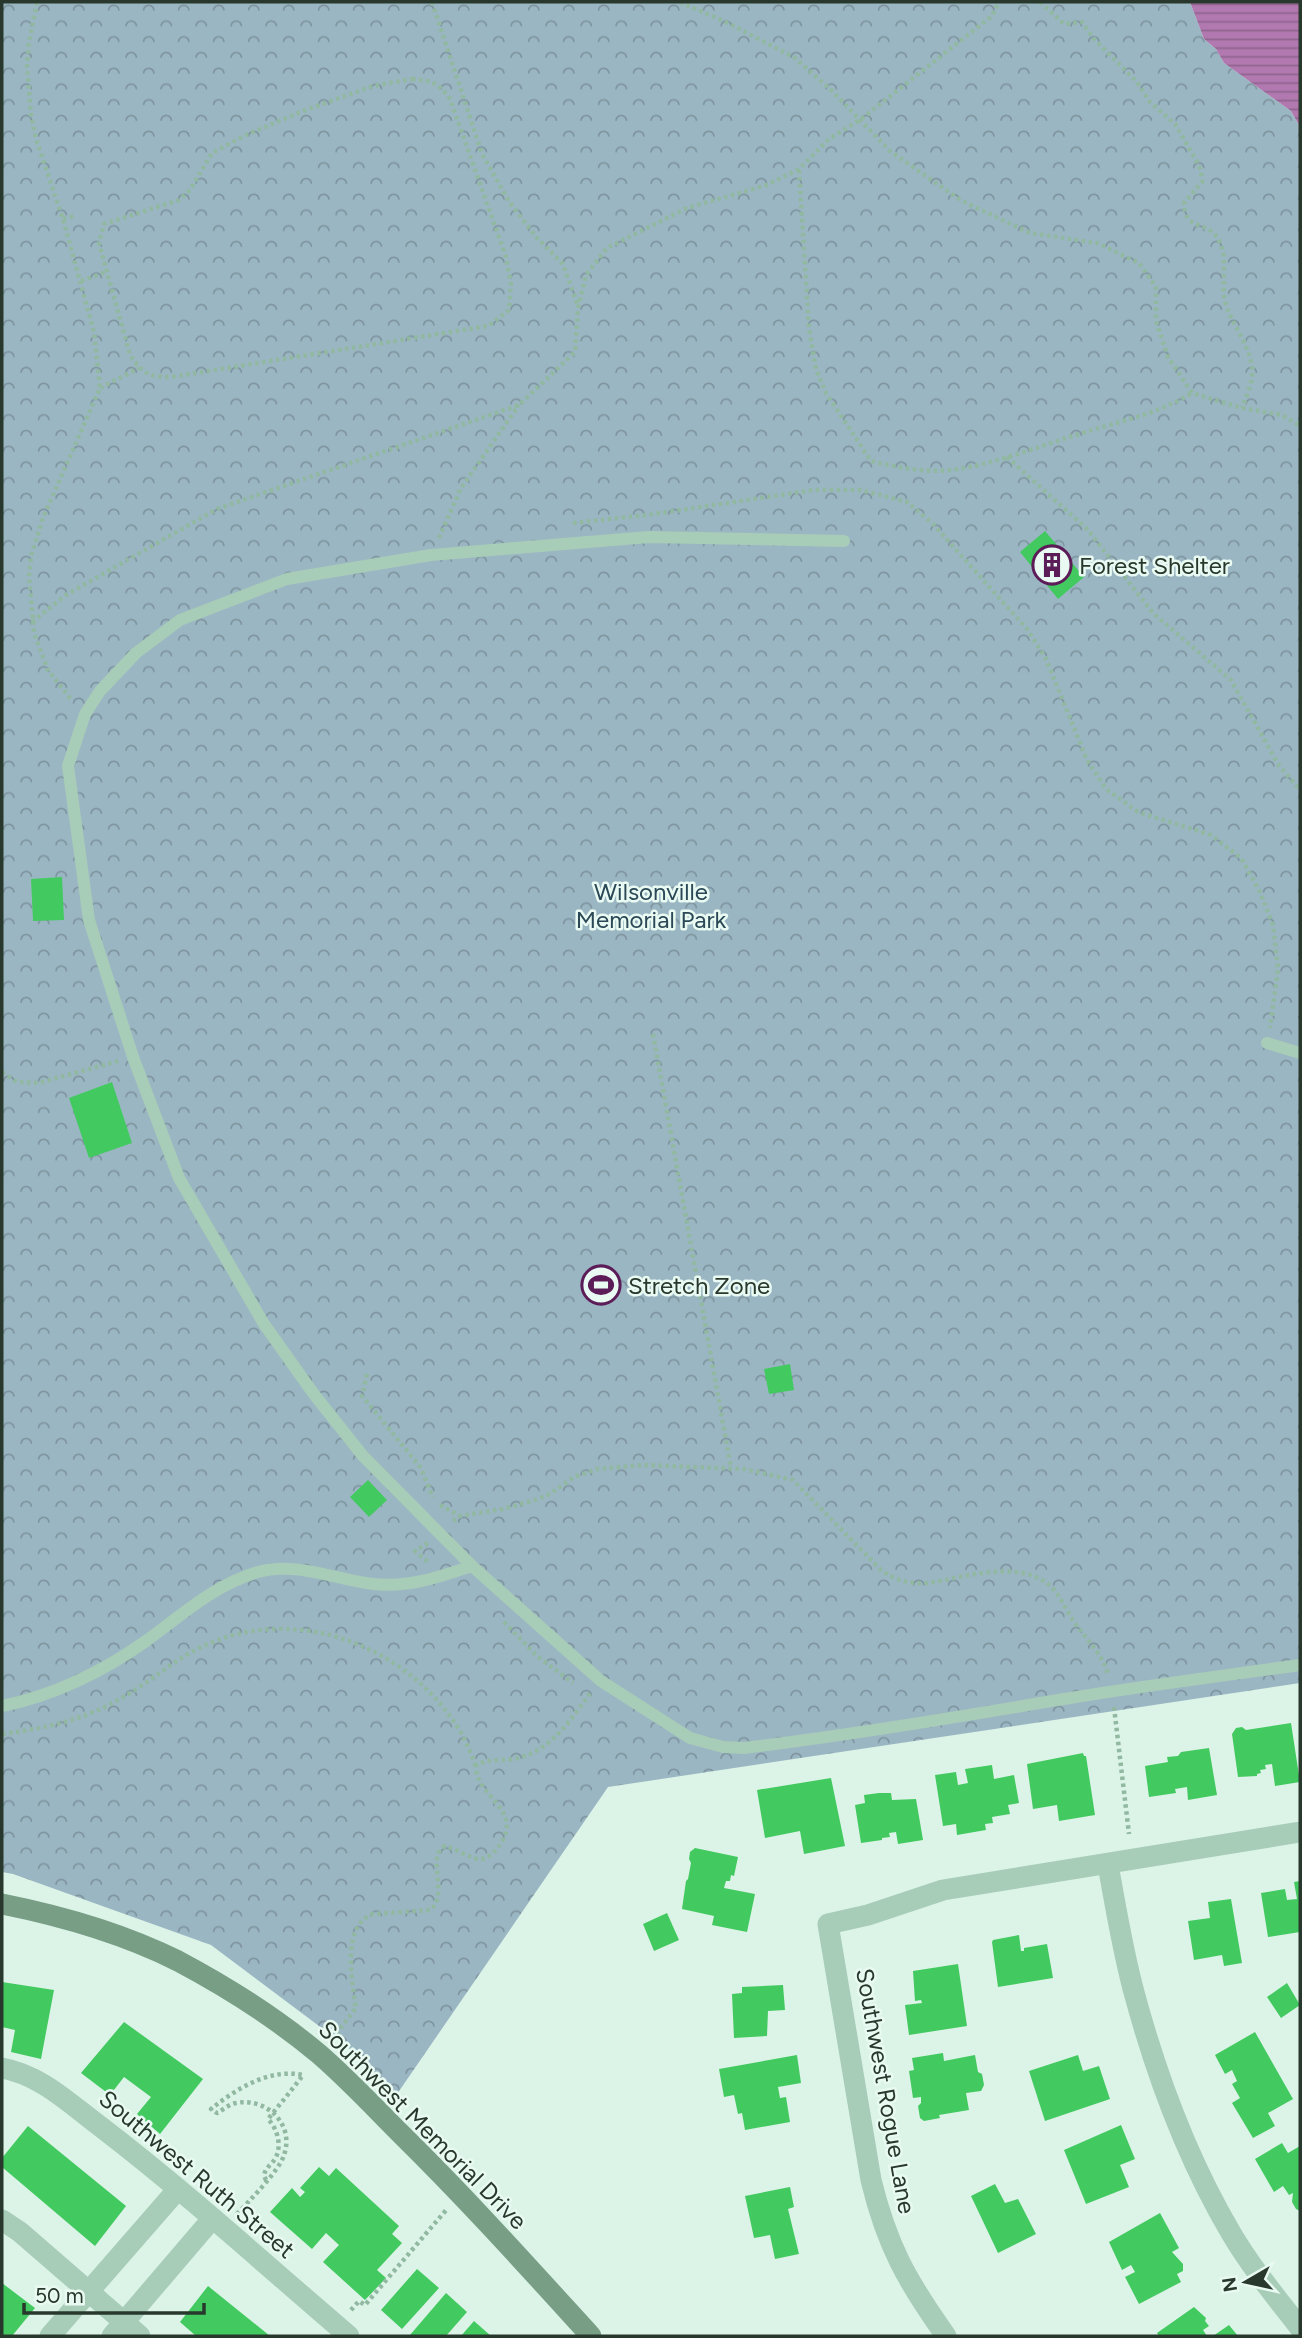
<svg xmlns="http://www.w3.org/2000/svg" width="1302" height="2338" viewBox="0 0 1302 2338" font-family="Figtree,sans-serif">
  <defs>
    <pattern id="park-crowns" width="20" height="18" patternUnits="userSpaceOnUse" patternTransform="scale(1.75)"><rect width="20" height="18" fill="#9bb6c3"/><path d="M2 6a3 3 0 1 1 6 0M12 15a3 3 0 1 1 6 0" fill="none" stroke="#7e959f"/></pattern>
    <pattern id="water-rules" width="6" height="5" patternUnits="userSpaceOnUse" patternTransform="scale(1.75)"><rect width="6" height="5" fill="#b179b0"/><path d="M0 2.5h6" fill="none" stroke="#90648f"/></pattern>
  </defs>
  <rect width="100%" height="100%" fill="#dcf3e7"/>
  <polygon fill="url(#park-crowns)" points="2,2 1190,2 1204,39 1216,49 1224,63 1291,111 1300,127 1300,1683 608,1787 395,2097 351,2050 211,1945 13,1874 2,1872"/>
  <polygon fill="url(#water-rules)" points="1190,2 1300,2 1300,127 1291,111 1224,63 1216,49 1204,39"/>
  <g fill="#42ca60">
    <polygon points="1045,531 1084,577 1058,599 1020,552"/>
    <polygon points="62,877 64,920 33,921 31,879"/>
    <polygon points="112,1082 132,1143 89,1158 69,1098"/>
    <polygon points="790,1364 794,1390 769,1394 764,1369"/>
    <polygon points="368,1480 387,1500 369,1517 350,1497"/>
    <polygon points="1291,1723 1300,1782 1275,1786 1272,1764 1265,1765 1266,1769 1260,1770 1261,1773 1257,1774 1257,1776 1238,1777 1232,1734 1236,1728 1242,1727 1246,1730"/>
    <polygon points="1209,1748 1217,1795 1188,1800 1187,1787 1175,1789 1176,1793 1149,1797 1145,1766 1168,1762 1167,1757 1178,1756 1181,1752"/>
    <polygon points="1083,1753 1084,1756 1086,1756 1095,1815 1059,1821 1057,1805 1033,1809 1027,1764"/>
    <polygon points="992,1765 994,1779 1014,1775 1019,1803 1008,1805 1010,1814 992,1817 993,1823 985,1824 986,1830 957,1835 956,1824 943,1826 935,1775 956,1772 958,1785 968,1783 965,1769"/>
    <polygon points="831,1778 845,1846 804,1854 800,1831 765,1838 757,1790"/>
    <polygon points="879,1793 891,1793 892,1800 916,1799 923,1840 898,1844 896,1832 889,1833 890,1837 882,1838 882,1840 861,1843 855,1805 865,1803 864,1795"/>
    <polygon points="695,1848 738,1857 734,1876 731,1875 730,1881 726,1881 724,1888 755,1894 747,1932 712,1925 714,1916 682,1909 686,1881 688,1879 691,1863 689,1859 690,1852"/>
    <polygon points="1300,1881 1300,1932 1268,1937 1261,1893 1285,1889 1287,1900 1297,1899 1294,1882"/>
    <polygon points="1231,1899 1242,1963 1224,1966 1222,1955 1194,1960 1188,1921 1210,1918 1208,1902"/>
    <polygon points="667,1913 679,1940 654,1951 643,1924"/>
    <polygon points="1019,1935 1021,1951 1024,1951 1024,1948 1047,1944 1053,1978 998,1987 992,1942 993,1940"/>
    <polygon points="958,1964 967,2026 909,2035 905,2005 922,2003 921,2000 915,2001 913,1971"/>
    <polygon points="2,1982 54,1990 41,2059 11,2052 15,2030 2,2027"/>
    <polygon points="1287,1983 1300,2005 1281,2018 1267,1997"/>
    <polygon points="783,1985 785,2010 768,2011 767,2036 734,2038 732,1994 742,1993 742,1987"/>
    <polygon points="124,2022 203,2079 160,2134 137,2114 151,2097 124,2077 110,2095 81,2073"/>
    <polygon points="1255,2032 1293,2099 1268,2113 1275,2126 1253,2138 1232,2103 1240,2098 1232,2084 1237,2081 1232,2070 1225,2074 1215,2055"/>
    <polygon points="943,2053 944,2061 975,2055 978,2072 982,2074 984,2085 981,2091 966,2093 969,2110 939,2115 940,2118 924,2121 920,2118 918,2106 921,2103 921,2097 913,2098 909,2071 914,2070 912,2058"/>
    <polygon points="797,2055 801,2083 778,2087 780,2098 786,2097 790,2122 745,2130 742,2113 738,2114 734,2095 724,2097 719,2069"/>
    <polygon points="1078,2055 1083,2071 1099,2066 1110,2099 1045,2121 1029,2071"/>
    <polygon points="1121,2125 1135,2159 1120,2165 1129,2187 1086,2204 1064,2150"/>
    <polygon points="28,2126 126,2206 95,2246 2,2167 2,2158"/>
    <polygon points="1282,2143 1288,2153 1300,2146 1300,2211 1296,2209 1292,2202 1293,2193 1289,2195 1283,2186 1274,2192 1255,2159"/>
    <polygon points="319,2167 329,2176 336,2168 399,2226 392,2234 402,2243 377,2270 386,2278 365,2300 323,2262 339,2245 326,2233 312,2249 270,2212 292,2188 300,2197 305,2192 300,2188"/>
    <polygon points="995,2184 1005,2203 1018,2199 1036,2234 998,2253 971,2196"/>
    <polygon points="790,2187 794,2207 788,2209 799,2254 775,2259 770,2235 754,2238 745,2196"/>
    <polygon points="1160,2213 1179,2248 1172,2252 1183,2264 1183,2271 1177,2274 1181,2282 1139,2304 1125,2277 1135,2272 1131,2265 1122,2270 1109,2242"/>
    <polygon points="417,2269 439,2288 402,2329 381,2310"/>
    <polygon points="2,2283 35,2308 12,2336 2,2336"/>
    <polygon points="208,2286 270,2336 196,2336 180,2322"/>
    <polygon points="446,2293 467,2312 446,2336 412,2336 410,2335"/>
    <polygon points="1194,2307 1206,2318 1205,2321 1209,2326 1203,2330 1207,2336 1159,2336 1157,2333"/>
    <polygon points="474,2321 491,2336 461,2336"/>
    <polygon points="1229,2325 1238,2336 1213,2336"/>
  </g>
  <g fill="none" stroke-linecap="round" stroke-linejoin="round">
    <g stroke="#91b8a1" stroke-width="4.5" stroke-dasharray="3.5 3.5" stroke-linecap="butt">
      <polyline points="37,2 29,42 27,66 31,115 36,139 63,219 94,332 100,388 43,518 31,556 29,575 34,633 48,670 72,701"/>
      <polyline points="432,2 482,154 510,203 537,238 563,264 578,306"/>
      <polyline points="680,2 730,24 795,58 831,90 890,151 962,201 1030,233 1097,243 1139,263 1156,287 1156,321 1168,357 1192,393 1242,408 1282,415 1300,426"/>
      <path d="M1040,2l24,22 18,-2 11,16 44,44 13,20 25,22 21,36 5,11 1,11 -18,21c1,28 20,17 32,33 15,19 3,47 10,69 7,21 22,38 26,61 2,14 -5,29 -10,42"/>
      <path d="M412,79c21,2 25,3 38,20l56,158 5,27 -2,26 -21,16 -317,51c-23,0 -28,-4 -41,-22l-31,-112 5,-19 75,-24 11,-10 22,-37 34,-18 57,-24 70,-25z"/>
      <path d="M799,170l10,159 7,40 10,24 45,68c25,6 54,12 80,9 42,-5 85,-23 125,-35 40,-13 80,-20 116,-42"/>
      <polyline points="63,219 74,216"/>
      <polyline points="81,281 106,272"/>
      <polyline points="100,388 139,368"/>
      <polyline points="1007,457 1087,529 1153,613 1231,680 1278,764 1300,790"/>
      <polyline points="573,523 647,515 814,490 861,490 907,502 933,524 1027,629 1046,659 1087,760 1106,789 1138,812 1211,835 1241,858 1260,892 1273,925 1278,969 1270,1028"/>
      <polyline points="439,538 461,488 519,405"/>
      <polyline points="32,622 66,595 217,509 519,405 575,352 578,308 586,275 607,248 687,208 767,185 799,169 829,139 861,119 992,16 999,2"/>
      <polyline points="653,1034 731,1468"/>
      <polyline points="2,1072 17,1082 39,1083 118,1061"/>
      <polyline points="367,1374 362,1396 421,1468 433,1498"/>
      <polyline points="440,1505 460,1516"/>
      <path d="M453,1521l7,-5 43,-7 32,-9 15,-6 24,-17 23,-8 47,-4 100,4 49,11 87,89c15,12 30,15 49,14 36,-6 89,-24 120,2 11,9 16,24 24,35 12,18 29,33 35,54"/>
      <polyline points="428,1543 415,1551 429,1563"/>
      <polyline points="504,1622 537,1656 573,1683"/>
      <polyline points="1114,1707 1129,1834"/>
      <path d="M2,1734c54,-7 93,-17 139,-48 24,-16 43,-33 72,-44 86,-35 187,3 239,77 11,14 17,30 24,47"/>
      <path d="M336,2034l20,-26c-4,-26 -15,-83 17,-94l57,-4c20,-15 -5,-53 15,-64 25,7 36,27 56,-3 22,-34 -26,-47 -25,-77 12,-9 28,-4 42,-8 34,-8 54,-40 73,-66"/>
      <path d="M237,2214c13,-14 42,-43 47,-59 11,-31 -18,-58 -48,-52 -7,1 -13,7 -19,10l-6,-4c25,-20 58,-41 92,-34 -11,15 -23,29 -35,44 9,9 14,26 8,38 -4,8 -11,10 -12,19l2,4"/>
      <polyline points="351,2310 359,2301 365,2305 447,2209"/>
    </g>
    <g stroke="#a7ccb7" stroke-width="12">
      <path d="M844,541l-195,-4 -218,18 -144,24 -107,41 -44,33 -36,38 -15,23 -17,52 21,154 44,137 46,121 85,146 49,69 50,63 109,110 129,115 89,57 33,9 21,1c107,-13 213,-31 320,-49 78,-13 157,-23 236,-34"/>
      <polyline points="1267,1043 1300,1053"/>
      <path d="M2,1706c51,-10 102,-35 144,-65 37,-27 68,-56 112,-69 38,-11 78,8 116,12 35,4 65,-7 98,-18"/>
    </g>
    <g stroke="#a7ccb7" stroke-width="21">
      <path d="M1108,1865c8,43 15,88 27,131 22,81 53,164 96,237 20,34 45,64 69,95"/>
      <path d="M2,2068c39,7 68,36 99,59 86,66 166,139 248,209"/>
      <polyline points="2,2220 20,2232 140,2336"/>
      <polyline points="50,2336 178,2189"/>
      <polyline points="112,2336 212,2219"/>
      <path d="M946,2336c-39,-55 -59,-90 -75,-156l-43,-256 40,-9 75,-25 357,-58"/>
    </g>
    <path stroke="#789f86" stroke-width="21" d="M2,1904c60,12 120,29 176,57 49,26 98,57 141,93 29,25 56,54 83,81 66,65 127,133 189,201"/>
  </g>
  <defs>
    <g id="building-ring" transform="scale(2.0125)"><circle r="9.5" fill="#e8faf2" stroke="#5b1c58" stroke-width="1.5"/><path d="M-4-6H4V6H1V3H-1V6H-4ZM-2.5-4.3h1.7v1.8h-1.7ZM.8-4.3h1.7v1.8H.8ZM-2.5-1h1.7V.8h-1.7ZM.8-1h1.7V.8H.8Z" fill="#5b1c58"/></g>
    <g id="stadium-ring" transform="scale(2.0125)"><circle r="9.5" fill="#e8faf2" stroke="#5b1c58" stroke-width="1.5"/><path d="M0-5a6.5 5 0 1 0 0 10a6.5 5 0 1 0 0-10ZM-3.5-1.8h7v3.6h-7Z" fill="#5b1c58"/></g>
  </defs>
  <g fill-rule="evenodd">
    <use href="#building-ring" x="1052" y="565"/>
    <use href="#stadium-ring" x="601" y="1285"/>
  </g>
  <g text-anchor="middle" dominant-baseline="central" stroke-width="5" stroke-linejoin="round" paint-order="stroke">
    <g font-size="24" fill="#28382c" stroke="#e8faf2" text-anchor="start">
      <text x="1079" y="565">Forest Shelter</text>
      <text x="628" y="1285">Stretch Zone</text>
    </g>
    <g font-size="24" fill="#2b4857" stroke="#e8faf2">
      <text x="651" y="891">Wilsonville<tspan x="651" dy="28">Memorial Park</tspan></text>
    </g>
    <g font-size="24" fill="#28382c" stroke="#e8faf2">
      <text transform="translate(886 2091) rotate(80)">Southwest Rogue Lane</text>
      <text transform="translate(423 2125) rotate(45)">Southwest Memorial Drive</text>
      <text transform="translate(197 2174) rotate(40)">Southwest Ruth Street</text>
    </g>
  </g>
  <rect width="1302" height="2338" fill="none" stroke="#28382c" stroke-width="7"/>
  <g transform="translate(1246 2282) rotate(261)" stroke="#e8faf2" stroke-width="5" paint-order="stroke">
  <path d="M0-5L12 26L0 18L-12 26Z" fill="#28382c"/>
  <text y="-10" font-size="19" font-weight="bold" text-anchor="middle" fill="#28382c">N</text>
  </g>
  <path d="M24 2303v10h180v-10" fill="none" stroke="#28382c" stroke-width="3.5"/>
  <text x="35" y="2303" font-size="21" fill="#28382c" stroke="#e8faf2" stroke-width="5" paint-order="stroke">50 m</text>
</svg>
